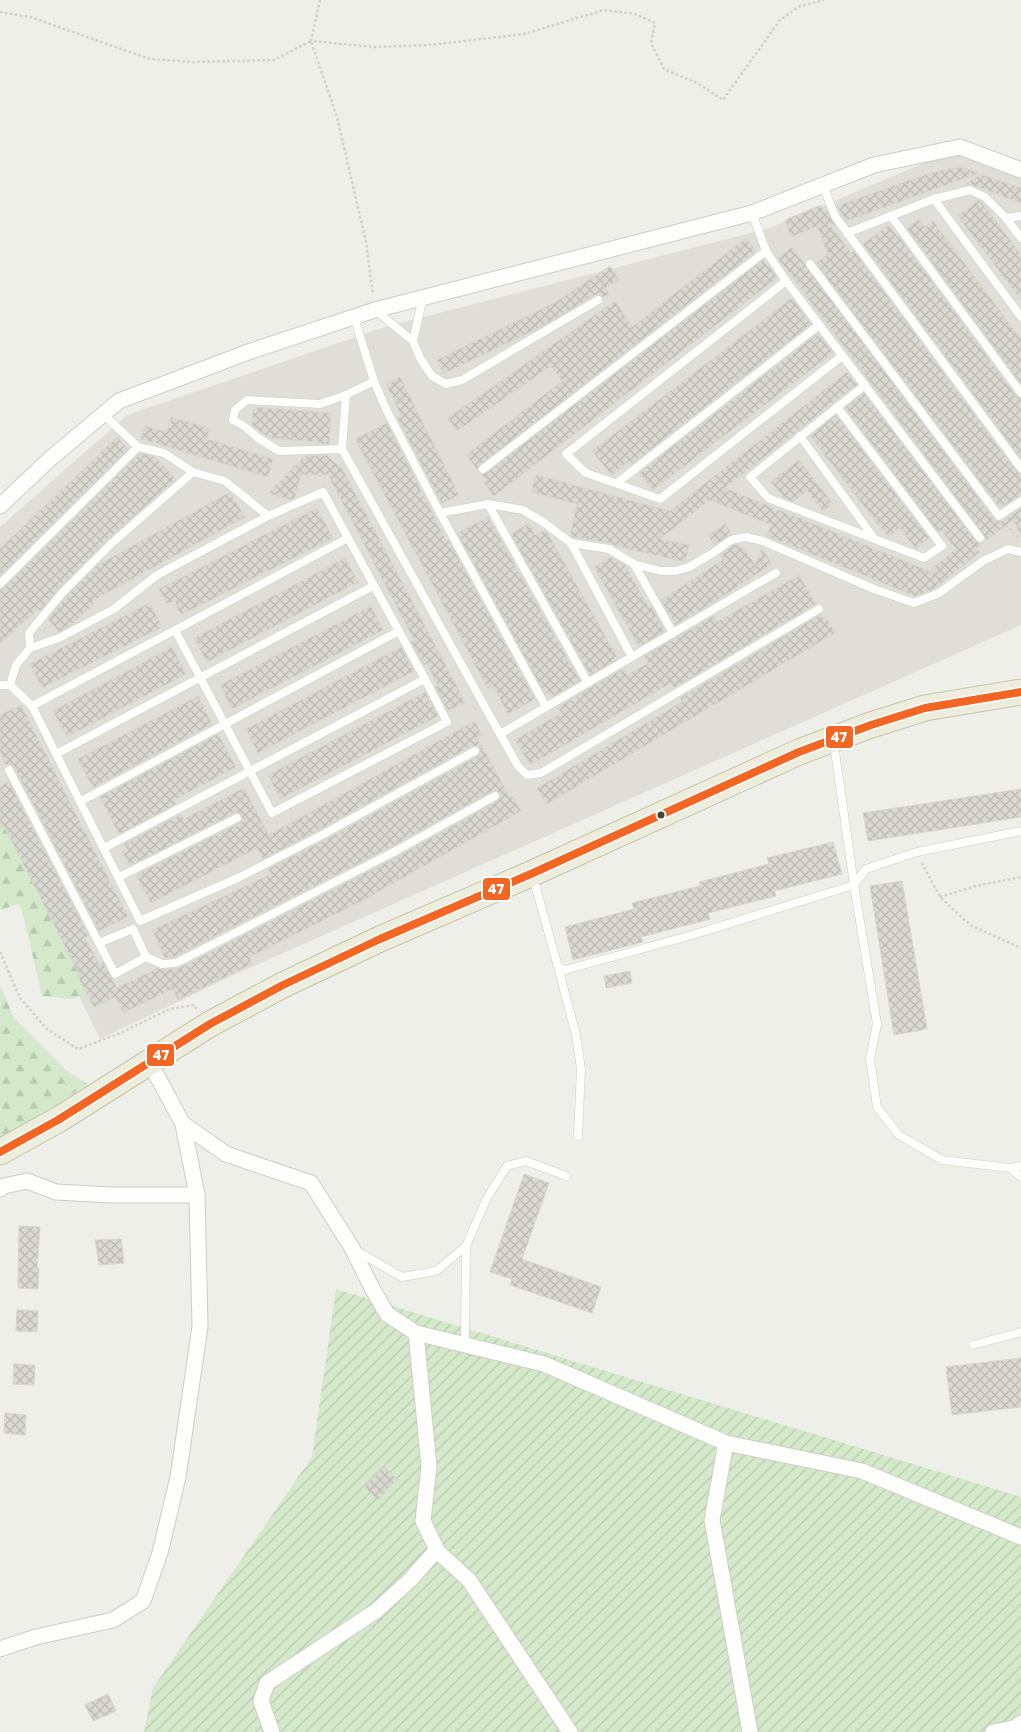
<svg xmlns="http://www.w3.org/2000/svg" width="1021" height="1732" viewBox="0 0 1021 1732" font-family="'Golos Text',sans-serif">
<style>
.industrial{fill:#dfded7}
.forest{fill:url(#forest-firs)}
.garden{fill:url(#garden-furrows)}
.building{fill:url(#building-cross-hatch);stroke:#d7d7cf}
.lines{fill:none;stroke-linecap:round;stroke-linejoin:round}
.service-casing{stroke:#cdcdc7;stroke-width:9}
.minor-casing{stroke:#cdcdc7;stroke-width:17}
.trunk-casing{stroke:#c5c3a6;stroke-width:27}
.path{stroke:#d0cfcb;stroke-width:2.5;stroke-dasharray:2.5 2.5;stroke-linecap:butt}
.service{stroke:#fdfdfc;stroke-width:8}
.minor{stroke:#fdfdfc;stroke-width:15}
.trunk{stroke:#ededde;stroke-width:25}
.bus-1-casing{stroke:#fff;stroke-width:11}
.bus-1{stroke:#f26522;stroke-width:8}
.bus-dot{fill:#444336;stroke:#fff;stroke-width:2}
.line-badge{stroke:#fff;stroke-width:2}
.badge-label{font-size:14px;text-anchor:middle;font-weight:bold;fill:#fff}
</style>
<defs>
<pattern id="forest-firs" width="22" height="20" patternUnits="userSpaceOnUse" patternTransform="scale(1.25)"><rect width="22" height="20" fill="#d4e9ca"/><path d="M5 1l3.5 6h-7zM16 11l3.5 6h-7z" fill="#b7c9ae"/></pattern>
<pattern id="garden-furrows" width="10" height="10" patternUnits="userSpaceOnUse" patternTransform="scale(1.25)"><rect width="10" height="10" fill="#d4e9ca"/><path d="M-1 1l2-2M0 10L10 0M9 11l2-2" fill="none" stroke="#b7c9ae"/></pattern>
<pattern id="building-cross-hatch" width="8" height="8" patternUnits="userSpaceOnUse" patternTransform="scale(1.25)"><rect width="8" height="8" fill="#d9d8d1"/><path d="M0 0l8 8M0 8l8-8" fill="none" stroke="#bbbbb4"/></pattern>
</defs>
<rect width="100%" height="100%" fill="#efefe9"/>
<path class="industrial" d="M957,149L1021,176V625L234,975L100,1039L32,899L0,854V527L127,415L388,326L770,228Z"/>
<g class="forest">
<path d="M0,823H7L88,993L71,999L42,996L24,918L19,904L0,910Z"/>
<path d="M0,985L14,1018L67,1071L88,1084L23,1127L0,1138Z"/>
</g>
<path class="garden" d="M336,1289L1021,1497V1732H144L153,1688L312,1457Z"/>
<g class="building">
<path d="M960,167L979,173L846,221L837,206L930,173Z"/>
<path d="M980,174L1021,188V203L972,185L966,184Z"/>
<path d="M979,200L982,202L1021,255V300L958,216Z"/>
<path d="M821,205L824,211L827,210L835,225L831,226L851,253L854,251L1016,471L1021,474V495L1000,508L816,263L828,254L817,226L791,237L785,220Z"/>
<path d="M919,219L925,227L933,221L1021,339V384L907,228Z"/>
<path d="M889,225L897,236L898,235L1016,396L1021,399V459L863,244Z"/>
<path d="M746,238L756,251L480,465L477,469L466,455L562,381L551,366L457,431L448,418L615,301L632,327Z"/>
<path d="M792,247L994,519L997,521H1002L1021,508V535L1013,520L976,548L980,552L934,589L915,596L767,536L771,525L710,500L660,539L689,545L685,562L616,546L610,543L572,537L570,535L577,504L531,492L536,475L670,511L847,372L857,384L725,488L934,573L931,569L956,549L941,530L938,532L845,408L864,393L976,541L980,544L984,542L986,538L984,535L778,258Z"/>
<path d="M763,260L767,266L769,265L777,278L494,496L483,482L486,480L481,474L486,473Z"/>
<path d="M610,266L619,280L605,288L609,294L603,297L600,295H595L541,327L443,374L437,360L554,303Z"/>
<path d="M792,298L811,324L632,464L630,461L611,475L592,451Z"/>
<path d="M818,333L833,353L653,490L639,473Z"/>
<path d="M400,377L459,495L442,504L397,417L401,415L386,384Z"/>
<path d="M253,407L331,413L329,444H317L319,442L269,438L252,425Z"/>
<path d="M836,415L929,538L916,549L900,528L888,537L810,436Z"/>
<path d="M171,417L209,428L207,439L273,459L268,477L141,439L145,426L167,432Z"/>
<path d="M387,423L446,540L448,539L535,699L508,714L493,686L488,689L355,439Z"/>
<path d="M117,437L128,449L0,576V549Z"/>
<path d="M140,453L155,457L176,479L108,539L59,588L40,611L38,609L0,644V590L4,588Z"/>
<path d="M328,455V457L342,468L465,702L448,711L435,687L438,685L427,664L424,665L411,642L414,640L328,475H301L295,498L291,500L268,493L305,456Z"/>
<path d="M799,460L833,504L823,512L807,491L793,502L784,498L771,482Z"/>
<path d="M230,492L245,517L92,601L94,604L70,626L59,632L48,619L67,596L98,565Z"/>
<path d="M317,508L333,538L181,615L174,601L167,604L159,589Z"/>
<path d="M488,517L580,681L552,697L550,692L545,694L457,533Z"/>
<path d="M529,523L535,535L544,530L547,532L618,659L590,675L511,534Z"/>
<path d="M725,524L732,534L714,545L708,535Z"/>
<path d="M738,544L741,548L743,547L755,565L762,548L772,564L708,606L675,625L661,600L724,559L721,555L733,545Z"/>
<path d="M611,557L625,565L649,608L651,606L665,631L639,647L594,567Z"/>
<path d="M345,558L358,582L207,662L194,638Z"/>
<path d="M799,575L816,604L674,688L671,683L530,765L515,740L561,713L558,707L624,668L627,675L648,663L644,656L714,616L717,622Z"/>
<path d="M150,603L162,627L42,688L30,664Z"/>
<path d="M371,606L383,630L232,709L220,685Z"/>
<path d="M821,614L823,618L826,616L835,633L547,804L537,788L682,702L680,698Z"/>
<path d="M172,647L186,674L67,737L53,711Z"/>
<path d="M401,647L414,671L258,753L246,729Z"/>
<path d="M425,692L438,716L280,799L268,775Z"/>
<path d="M198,696L212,724L94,787L92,786L78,759Z"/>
<path d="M21,705L128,917L99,931L14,767L10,764L6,765L0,752V715Z"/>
<path d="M475,721L482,735L477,738L510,797L512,796L521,811L362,901L249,957L252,964L178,1000L172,989L123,1013L115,997L94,1007L77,975L79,974L4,826L0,829V786L9,782L89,936L85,938L99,964L103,962L117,988L158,968L162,970L179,968L395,858L498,801L501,796L497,791H492L389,848L174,957L165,958L152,930L271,874L268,869L323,841L478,756L480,753V749L477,746H472L317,831L263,859L257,848L151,903L136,875L240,823L242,821V816L240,813H234L131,865H129L122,851L127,849L124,844L181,814L184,819L244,788L269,835Z"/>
<path d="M218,734L236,767L174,800L176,804L119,834L100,797Z"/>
<path d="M1021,789V817L868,841L863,813Z"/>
<path d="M833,842L842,874L774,891L776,896L708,913L710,919L641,937L643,942L573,960L565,927L634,909L632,903L700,886L699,882L769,864L767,858Z"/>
<path d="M902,881L927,1029L894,1035L870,886Z"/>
<path d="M630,971L632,983L606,988L604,976Z"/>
<path d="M524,1174L549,1183L522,1259L601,1287L592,1313L510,1285L512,1279L490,1272Z"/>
<path d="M19,1226L40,1227L37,1268H39L38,1289L18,1288Z"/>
<path d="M121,1239L124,1263L99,1265L95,1240Z"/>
<path d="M17,1310L38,1311L37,1332L16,1331Z"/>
<path d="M1021,1358V1407L952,1415L946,1367Z"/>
<path d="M14,1364L35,1365L34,1385L13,1384Z"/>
<path d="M5,1413L26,1415L25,1435L4,1433Z"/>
<path d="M384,1466L397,1479L378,1500L364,1487Z"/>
<path d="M108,1694L116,1711L93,1721L85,1705Z"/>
</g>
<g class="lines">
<g class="service-casing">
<g id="service">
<path d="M823,186L835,216L1021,468"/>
<path d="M934,199L1021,317"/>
<path d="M891,216L1021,393"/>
<path d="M1006,218L1021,216"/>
<path d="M847,233L934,199L970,190L985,197L1006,218L1021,238"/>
<path d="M766,251L786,281L980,538"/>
<path d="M810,264L999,516L1021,501"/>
<path d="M786,281L566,454L586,473L660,499L842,356"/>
<path d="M423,297L413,341L420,358L432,376L446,384L462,380L598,300"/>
<path d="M375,310L413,341"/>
<path d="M354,317L374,381L386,409L440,513L546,707L500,734L518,766L527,775L541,773L819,609"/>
<path d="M374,381L346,395L320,404L247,400L235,410L233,420L244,426L258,438L279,451L342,449L500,734"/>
<path d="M837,407L942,546L924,558L768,498L750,477L865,385"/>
<path d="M103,414L138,447"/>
<path d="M800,436L874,538"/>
<path d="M342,449L346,395"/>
<path d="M483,469L766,251L752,213"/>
<path d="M617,483L819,325"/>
<path d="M488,504L588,683"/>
<path d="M440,513L488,504L523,510L543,522L571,543L609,549L634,564L661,571H676L689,567L713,553L731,540L746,537L763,541L874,589L914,603L939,593L983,561L1008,549L1021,552"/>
<path d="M571,543L632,657"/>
<path d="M634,564L673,633"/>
<path d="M0,584L138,447L164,453L193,472L225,481L268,516"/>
<path d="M30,648L29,633L63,592L112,543L193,472"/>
<path d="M0,685H10L32,706L140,921L240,877L320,836L475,751"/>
<path d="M10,685L16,665L30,648L59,638L114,609L157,575L268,516L323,492L425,679L447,722L272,813L175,630"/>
<path d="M32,706L348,538"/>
<path d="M546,707L776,573"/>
<path d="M834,744L854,885L877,1024L870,1059L877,1107L899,1135L942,1160L1010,1168L1021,1166"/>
<path d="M56,754L373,586"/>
<path d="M9,770L115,974L146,957L162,964L176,963L392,853L495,796"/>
<path d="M81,801L399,631"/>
<path d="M104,848L425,679"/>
<path d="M119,877L237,818"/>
<path d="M533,877L558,967L565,970L692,935L854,885L866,869L917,852L1021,831"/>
<path d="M99,943L133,929L146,957"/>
<path d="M558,967L576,1035L581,1069L578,1136"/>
<path d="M1010,1168L1021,1177"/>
<path d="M357,1251L402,1277L436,1271L466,1246"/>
<path d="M465,1345L466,1246L487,1198L507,1166L526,1161L566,1176"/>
<path d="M973,1345L1021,1332"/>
</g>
</g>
<g class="minor-casing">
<g id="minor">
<path d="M0,506L51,458L119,401L251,351L375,310L752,213L874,165L960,147L1021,170"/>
<path d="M150,1063L183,1124L226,1154L311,1183L352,1248L372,1288L387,1314L416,1333L429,1466L423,1521L438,1552L469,1580L570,1732"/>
<path d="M0,1189L4,1186L27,1181L56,1192L111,1195H197"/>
<path d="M416,1333L544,1364L726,1443L862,1471L1021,1537"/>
<path d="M726,1443L712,1520L750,1732"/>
<path d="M0,1649L36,1637L113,1620L143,1601L160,1553L178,1477L200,1327L197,1195L183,1124"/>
<path d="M272,1732L261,1701L267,1683L376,1611L410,1580L433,1554L438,1552"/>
<path d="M993,1732L1014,1728L1021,1723"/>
</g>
</g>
<g class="trunk-casing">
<path id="trunk" d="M0,1152L58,1120L210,1024L283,985L380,939L533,873L799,752L871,725L925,708L1021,692"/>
</g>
<g class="path">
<path d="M320,0L311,41L374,47L430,45L524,34L604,10L635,14L655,23L651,43L664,69L699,84L723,100L780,20L800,6L824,0"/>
<path d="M0,12L30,17L150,59L194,62L274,60L311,41L337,117L366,242L373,295"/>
<path d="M1006,525L1020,539"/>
<path d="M922,863L940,897L970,925L1021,948"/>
<path d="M940,897L976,886L1021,877"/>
<path d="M0,952L20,998L47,1029L78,1049L118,1034L170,1009L194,1005L197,1010"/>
</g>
<use href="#service" class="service"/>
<use href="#minor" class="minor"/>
<use href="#trunk" class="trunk"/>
<g class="bus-1-casing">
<path id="bus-1" d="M0,1152L58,1120L210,1024L283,985L380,939L533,873L799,752L871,725L925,708L1021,692"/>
</g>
<use href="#bus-1" class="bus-1"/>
</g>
<circle class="bus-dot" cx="661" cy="815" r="4.5"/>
<g class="line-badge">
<rect x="825" y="725" width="29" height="24" rx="5" fill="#f26522"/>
<rect x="482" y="877" width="29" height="24" rx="5" fill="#f26522"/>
<rect x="146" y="1043" width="29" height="24" rx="5" fill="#f26522"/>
</g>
<g class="badge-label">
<text x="839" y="742">47</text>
<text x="496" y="894">47</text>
<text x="161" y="1060">47</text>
</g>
</svg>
